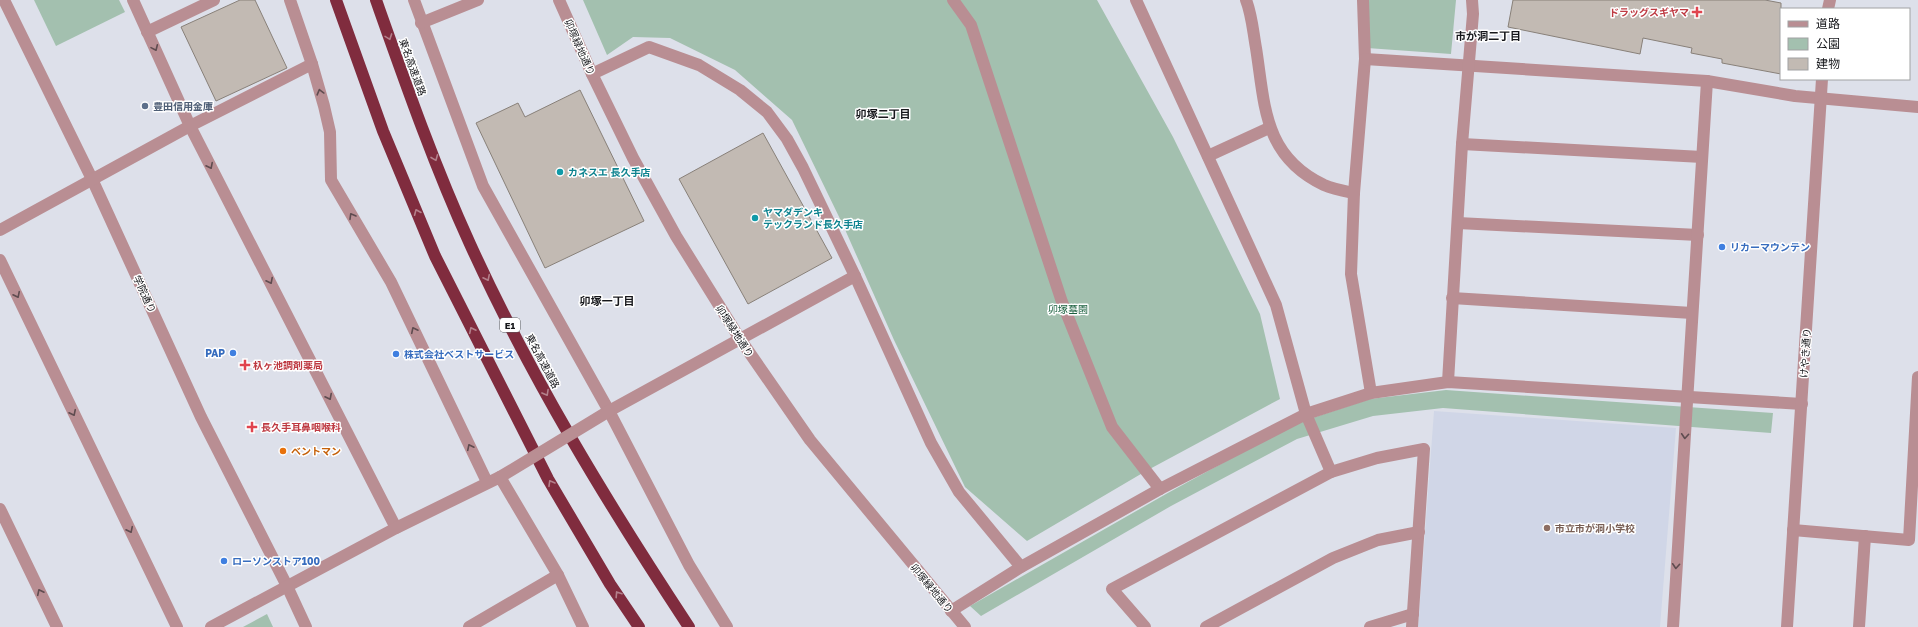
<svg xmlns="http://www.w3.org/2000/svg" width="1918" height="627" viewBox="0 0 1918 627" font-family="'Golos Text','Noto Sans JP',sans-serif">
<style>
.built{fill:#d0d6e7}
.green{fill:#a3c0af}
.building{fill:#c2bab3;stroke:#888079}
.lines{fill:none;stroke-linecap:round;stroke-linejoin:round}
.minor{stroke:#b98e93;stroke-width:12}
.highway{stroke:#802c3e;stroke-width:12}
.minor-bridge{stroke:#b98e93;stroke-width:12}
.oneway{stroke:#b3808b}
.oneway2{stroke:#5f4c50}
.health-dot{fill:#e0444e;stroke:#fff;stroke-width:1.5}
.service-dot{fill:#5c6f8a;stroke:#fff;stroke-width:1.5}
.culture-dot{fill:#0f9aa8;stroke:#fff;stroke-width:1.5}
.shop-dot{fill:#3f7fe0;stroke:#fff;stroke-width:1.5}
.food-dot{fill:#e8710a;stroke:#fff;stroke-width:1.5}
.education-dot{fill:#8d6e63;stroke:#fff;stroke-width:1.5}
.labels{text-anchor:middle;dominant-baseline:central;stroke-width:3;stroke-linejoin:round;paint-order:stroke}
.shield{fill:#fff;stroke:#5b5c5f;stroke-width:1}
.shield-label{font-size:9px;font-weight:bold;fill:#15161a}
.health-label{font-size:10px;font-weight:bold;fill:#be3a42;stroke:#fff;text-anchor:start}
.street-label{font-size:10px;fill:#15161a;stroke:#fff}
.service-label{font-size:10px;font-weight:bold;fill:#4e5e75;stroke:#fff;text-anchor:start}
.culture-label{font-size:10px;font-weight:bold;fill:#0d838f;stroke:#fff;text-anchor:start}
.shop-label{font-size:10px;font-weight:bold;fill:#366cbe;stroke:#fff;text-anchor:start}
.park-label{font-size:10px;fill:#1b603f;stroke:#fff}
.food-label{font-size:10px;font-weight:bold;fill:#c56008;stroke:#fff;text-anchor:start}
.education-label{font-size:10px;font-weight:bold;fill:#785e54;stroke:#fff;text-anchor:start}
.neighbourhood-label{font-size:11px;font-weight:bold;fill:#15161a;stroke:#fff}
</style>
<rect width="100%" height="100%" fill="#dde0ea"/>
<path class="built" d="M1434,411L1676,428L1660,627H1418Z"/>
<g class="green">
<path d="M34,0H119L125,12L56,46Z"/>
<path d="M583,0H1097L1173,137L1260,314L1280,399L1146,471L1027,541L965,487L894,340L843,225L792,120L735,70L670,38L633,37L607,55Z"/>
<path d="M1365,0H1456L1451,54L1367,48Z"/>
<path d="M1446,390L1773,413L1771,433L1443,408L1373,416L1297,439L1171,506L981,616L970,606L1166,494L1294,424L1370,399Z"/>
<path d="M267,614L273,627H243Z"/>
</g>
<g class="building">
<path d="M240,0H255L287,68L216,101L181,27Z"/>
<path d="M1513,0H1765L1781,3V74L1722,63V59L1691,53L1692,48L1643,38L1640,54L1508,27Z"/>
<path d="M580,90L644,221L545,268L476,123L518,103L525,117Z"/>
<path d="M763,133L832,258L748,304L679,179Z"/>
</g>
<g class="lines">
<g class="minor">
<path d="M4,0L92,179L201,417L287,586L306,627"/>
<path d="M133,0L190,126L396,528"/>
<path d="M290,0L312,64L324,106L330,132L331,180L391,282L487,482"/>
<path d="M414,0L483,186L609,411L689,565L727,627"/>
<path d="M559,0L592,74L633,158L676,236L740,339L810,440L965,627"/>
<path d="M953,0L971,25L1062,302L1112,427L1160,489"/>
<path d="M1136,0L1276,305L1306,414L1331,472"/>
<path d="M1246,0C1252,15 1253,32 1256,48C1265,105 1263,156 1324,185C1333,189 1344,191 1354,193"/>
<path d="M1363,0L1365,59L1354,193L1351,274L1371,393"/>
<path d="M1828,9L1830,0"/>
<path d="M421,23L478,0"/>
<path d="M147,32L214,0"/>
<path d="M1365,59L1707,81L1795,96L1918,107"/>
<path d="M592,74L649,47L699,65L740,90L767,112L787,139L803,168L855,276L931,443L959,492L1021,567"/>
<path d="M1462,144L1702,157"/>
<path d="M1208,156L1269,128"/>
<path d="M1458,223L1698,235"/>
<path d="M0,230L190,126L312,64"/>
<path d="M0,260L177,627"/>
<path d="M1452,298L1692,313"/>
<path d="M1448,382L1462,144L1473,14L1472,0"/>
<path d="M609,411L855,276"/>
<path d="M0,509L57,627"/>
<path d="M1793,530L1909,540L1918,377"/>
<path d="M951,611L1021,567L1160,489L1306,414L1371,393L1448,382L1802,404"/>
<path d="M211,627L396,528L500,477L558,575L583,627"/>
<path d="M469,627L558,575"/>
<path d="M1145,627L1112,589L1331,472L1377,458L1424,449L1412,627"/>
<path d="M1206,627L1333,558L1378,540L1419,532"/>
<path d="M1370,627L1413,614"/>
<path d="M1673,627L1707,81"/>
<path d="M1787,627L1822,79"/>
<path d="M1859,627L1865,536"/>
</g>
<g class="highway">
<path d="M336,0L383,131L435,256L548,479L610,584L639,627"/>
<path d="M376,0C405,82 434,165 470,244C531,378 608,504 689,627"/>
</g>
<path class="minor-bridge" d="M500,477L609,411"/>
</g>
<defs><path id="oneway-chevron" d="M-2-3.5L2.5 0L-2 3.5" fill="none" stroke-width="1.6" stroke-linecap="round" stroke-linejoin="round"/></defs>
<g class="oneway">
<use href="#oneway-chevron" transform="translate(389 37) rotate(70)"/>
<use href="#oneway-chevron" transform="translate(435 158) rotate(68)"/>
<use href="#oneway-chevron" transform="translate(417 212) rotate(-113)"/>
<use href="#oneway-chevron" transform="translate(487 278) rotate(64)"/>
<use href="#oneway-chevron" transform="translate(472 330) rotate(-116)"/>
<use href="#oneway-chevron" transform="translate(546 393) rotate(61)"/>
<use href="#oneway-chevron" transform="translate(551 483) rotate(-120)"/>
<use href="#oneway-chevron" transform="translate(618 594) rotate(-123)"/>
</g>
<g class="oneway2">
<use href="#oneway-chevron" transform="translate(155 48) rotate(66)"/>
<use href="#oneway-chevron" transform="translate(320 92) rotate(-105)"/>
<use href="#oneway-chevron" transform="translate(210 166) rotate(63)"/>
<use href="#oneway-chevron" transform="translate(352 216) rotate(-120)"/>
<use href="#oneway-chevron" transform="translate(270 281) rotate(63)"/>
<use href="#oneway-chevron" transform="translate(17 295) rotate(64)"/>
<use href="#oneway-chevron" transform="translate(414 330) rotate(-116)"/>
<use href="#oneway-chevron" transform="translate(329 397) rotate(63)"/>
<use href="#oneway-chevron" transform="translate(73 413) rotate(64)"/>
<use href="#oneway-chevron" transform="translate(1685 436) rotate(94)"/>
<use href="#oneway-chevron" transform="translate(470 447) rotate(-116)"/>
<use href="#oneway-chevron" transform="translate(130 530) rotate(64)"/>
<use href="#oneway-chevron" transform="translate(1676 566) rotate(94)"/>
<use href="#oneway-chevron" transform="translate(40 592) rotate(-116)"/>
</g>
<g class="health-dot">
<path d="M1695 6h4v4h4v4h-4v4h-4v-4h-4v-4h4z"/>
<path d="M243 359h4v4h4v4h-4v4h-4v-4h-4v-4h4z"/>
<path d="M250 421h4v4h4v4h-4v4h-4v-4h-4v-4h4z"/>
</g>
<circle class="service-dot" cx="145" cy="106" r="4"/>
<g class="culture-dot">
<circle cx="560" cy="172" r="4"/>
<circle cx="755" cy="218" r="4"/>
</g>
<g class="shop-dot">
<circle cx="1722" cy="247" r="4"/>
<circle cx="233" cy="353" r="4"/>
<circle cx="396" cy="354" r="4"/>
<circle cx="224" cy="561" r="4"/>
</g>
<circle class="food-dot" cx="283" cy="451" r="4"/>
<circle class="education-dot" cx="1547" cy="528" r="4"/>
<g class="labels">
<rect class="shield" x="500" y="318" width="20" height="14" rx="3"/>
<g class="shield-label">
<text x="510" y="325">E1</text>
</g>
<g class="health-label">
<text x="1689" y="12" text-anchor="end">ドラッグスギヤマ</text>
<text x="253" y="365">杁ヶ池調剤薬局</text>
<text x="261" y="427">長久手耳鼻咽喉科</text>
</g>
<g class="street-label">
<text transform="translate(580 47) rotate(66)">卯塚緑地通り</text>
<text transform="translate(413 67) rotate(70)">東名高速道路</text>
<text transform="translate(145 294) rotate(65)">学院通り</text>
<text transform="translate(735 331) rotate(57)">卯塚緑地通り</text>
<text transform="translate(1805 353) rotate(-86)">けやき通り</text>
<text transform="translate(543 361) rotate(62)">東名高速道路</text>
<text transform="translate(932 588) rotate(50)">卯塚緑地通り</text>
</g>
<g class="service-label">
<text x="153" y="106">豊田信用金庫</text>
</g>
<g class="culture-label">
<text x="568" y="172">カネスエ 長久手店</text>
<text x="763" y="212">ヤマダデンキ<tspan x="763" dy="12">テックランド長久手店</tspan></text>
</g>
<g class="shop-label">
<text x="1730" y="247">リカーマウンテン</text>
<text x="225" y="353" text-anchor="end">PAP</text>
<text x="404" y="354">株式会社ベストサービス</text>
<text x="232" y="561">ローソンストア100</text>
</g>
<g class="park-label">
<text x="1068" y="309">卯塚墓園</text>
</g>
<g class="food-label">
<text x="291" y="451">ベントマン</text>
</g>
<g class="education-label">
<text x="1555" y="528">市立市が洞小学校</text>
</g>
<g class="neighbourhood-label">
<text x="1488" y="35">市が洞二丁目</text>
<text x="883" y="113">卯塚二丁目</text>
<text x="607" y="300">卯塚一丁目</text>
</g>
</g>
<rect x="1780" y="8" width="130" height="72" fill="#ffffff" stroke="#a1a2a3"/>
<rect x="1788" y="21" width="20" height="6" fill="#b98e93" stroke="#a1a2a3"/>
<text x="1816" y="28" font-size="12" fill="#15161a">道路</text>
<rect x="1788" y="38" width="20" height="12" fill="#a3c0af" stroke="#a1a2a3"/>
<text x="1816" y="48" font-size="12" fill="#15161a">公園</text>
<rect x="1788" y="58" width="20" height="12" fill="#c2bab3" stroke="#a1a2a3"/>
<text x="1816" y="68" font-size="12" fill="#15161a">建物</text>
</svg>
